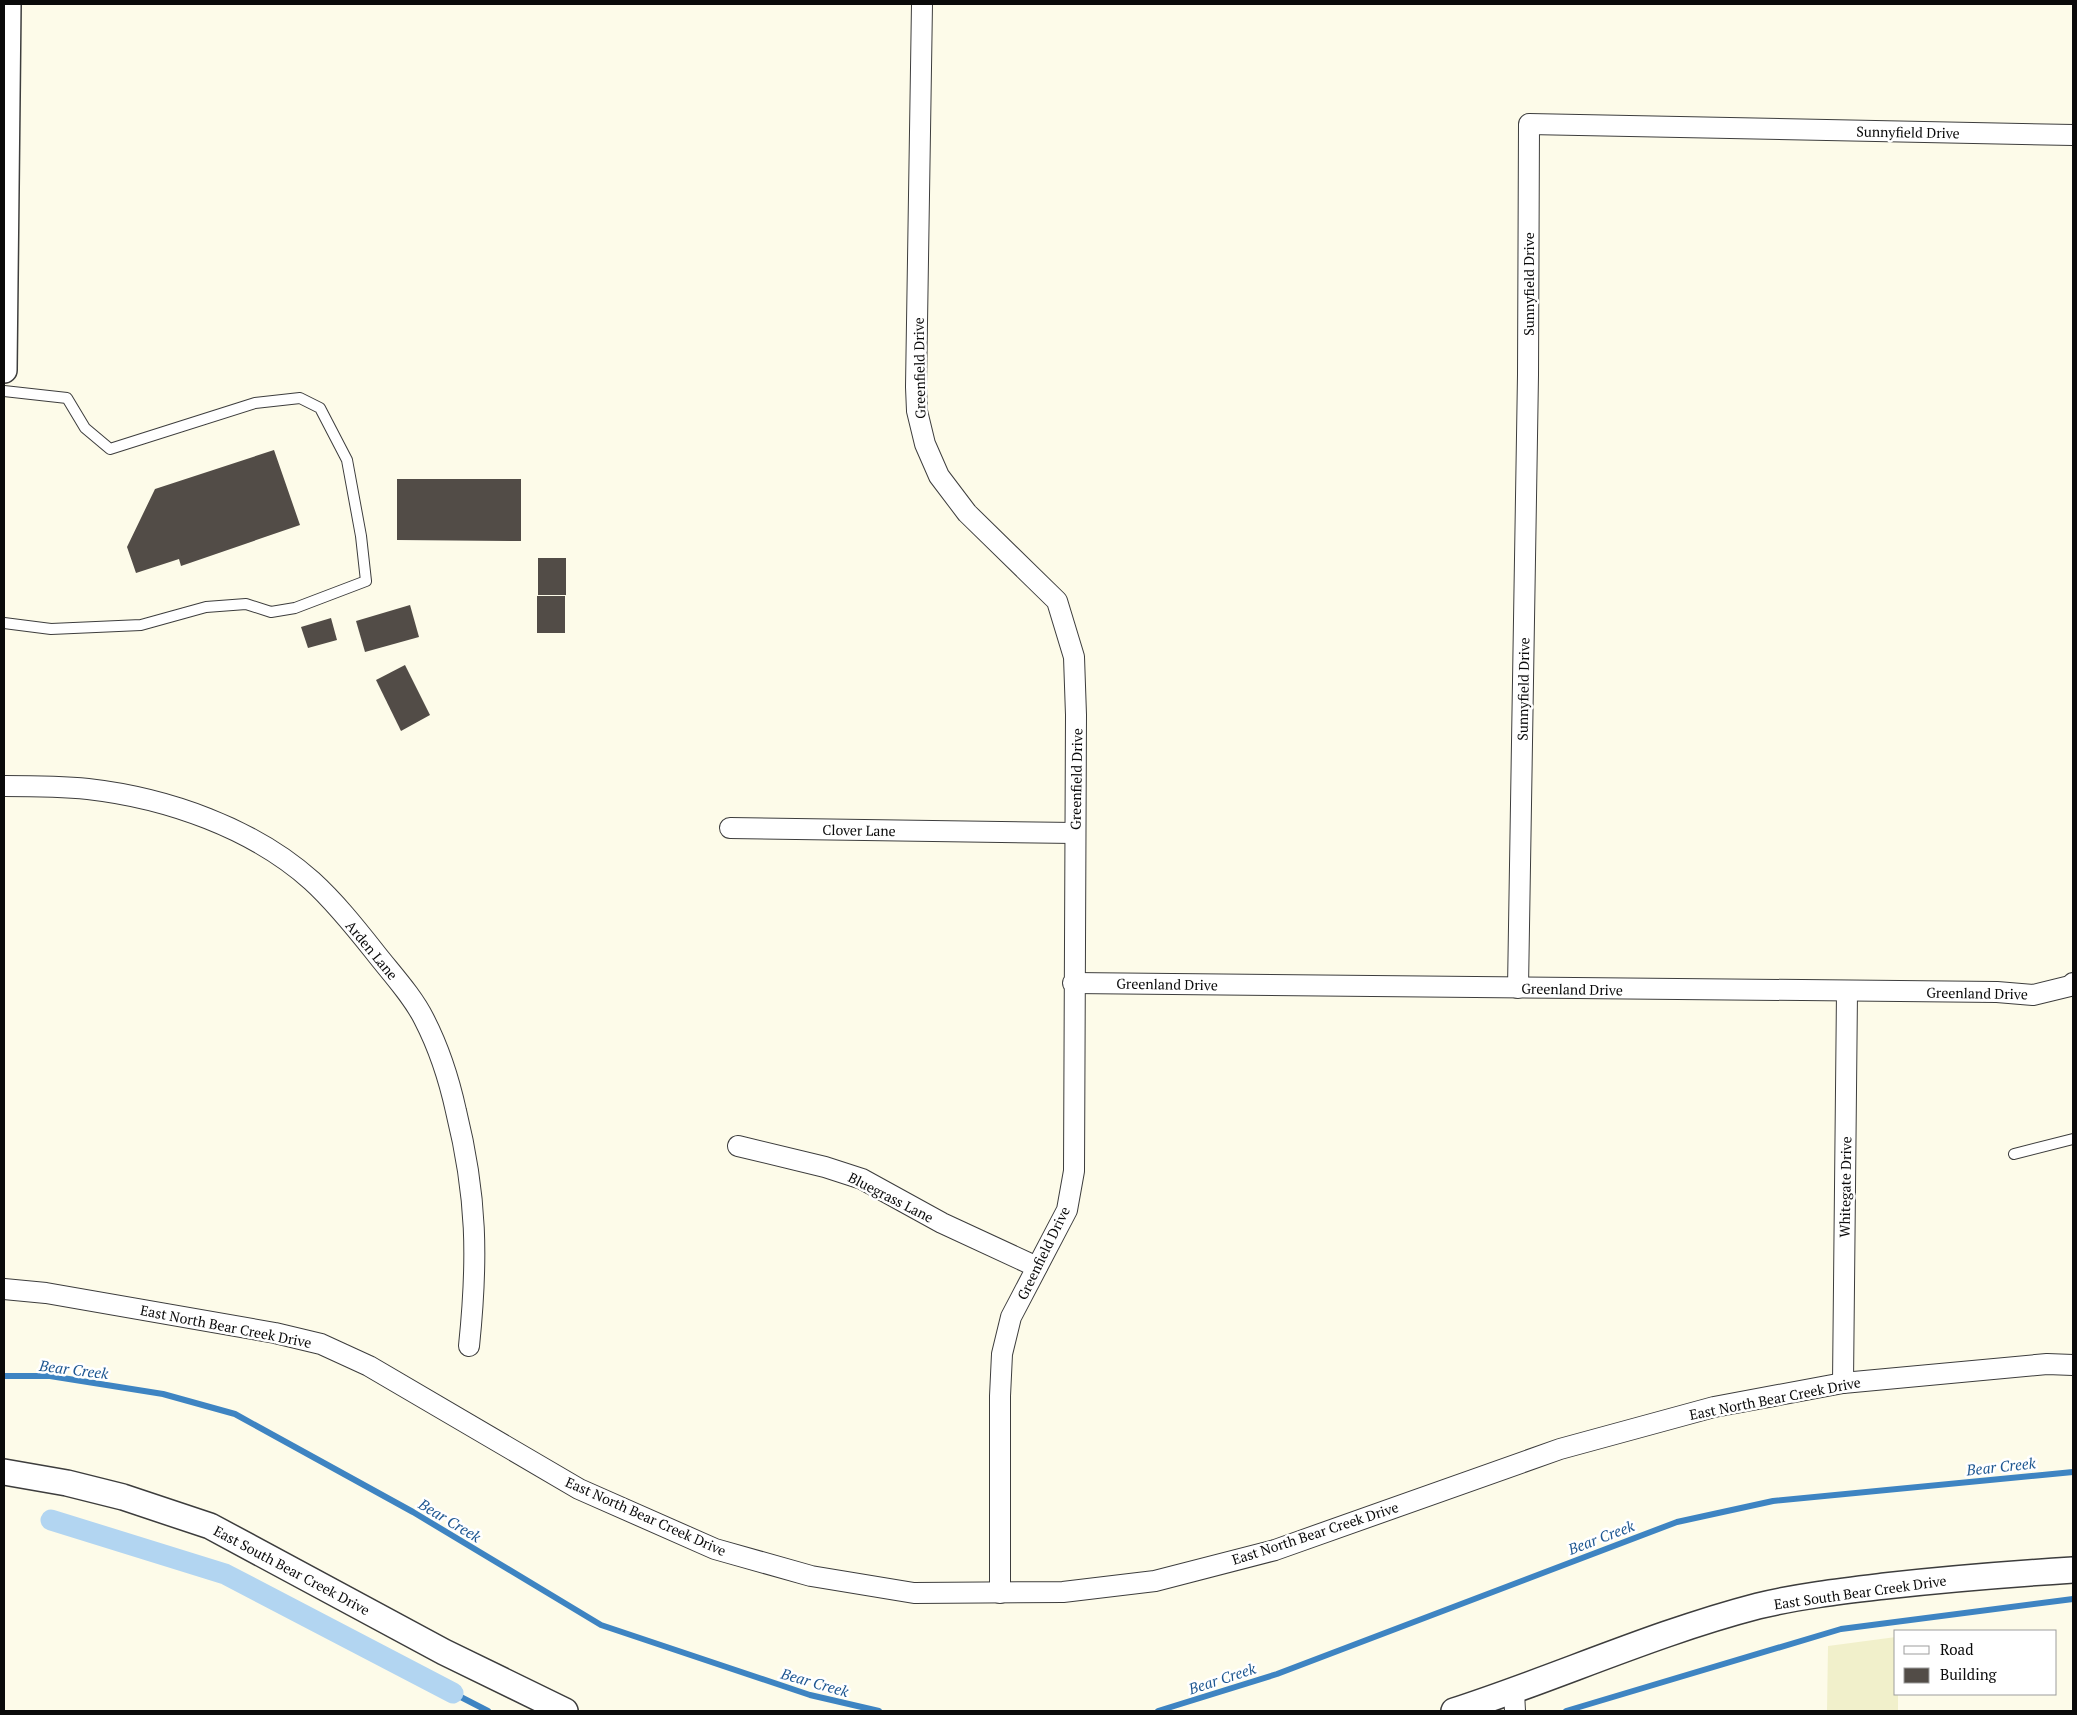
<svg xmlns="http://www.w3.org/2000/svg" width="2077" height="1715" viewBox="0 0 2077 1715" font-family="'PT Serif',serif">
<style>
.farmland{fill:#f1f0cb}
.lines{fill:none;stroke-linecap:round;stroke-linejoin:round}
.stream{stroke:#3e84c2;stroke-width:6}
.canal{stroke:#b2d5f1;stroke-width:21}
.building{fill:#524c47}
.service-casing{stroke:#3d3d3d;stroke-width:12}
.minor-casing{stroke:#3d3d3d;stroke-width:22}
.tertiary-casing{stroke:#3d3d3d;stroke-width:28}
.service{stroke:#fff;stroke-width:10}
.minor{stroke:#fff;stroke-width:20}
.tertiary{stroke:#fff;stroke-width:25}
.labels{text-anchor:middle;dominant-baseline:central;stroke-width:5;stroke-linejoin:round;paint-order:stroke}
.street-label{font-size:14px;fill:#0a0a0a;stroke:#fff}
.water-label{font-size:15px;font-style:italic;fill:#1e5791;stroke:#fff}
</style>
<rect width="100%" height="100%" fill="#fdfbe9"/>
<path class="farmland" d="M1896,1637V1694H1898V1711H1827L1828,1646Z"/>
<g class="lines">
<g class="stream">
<path d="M4,1376H50L163,1394L235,1414L413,1512L601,1625L810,1695L879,1711"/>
<path d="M453,1693L488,1711"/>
<path d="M1158,1711L1277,1674L1677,1522L1773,1501L2073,1472"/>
<path d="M1566,1711L1841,1629L2073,1599"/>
</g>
<path class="canal" d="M51,1520L225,1574L453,1693"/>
</g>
<g class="building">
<path d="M274,450L300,525L181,566L179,559L136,573L127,547L155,489Z"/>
<path d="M397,479H521V541L397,540Z"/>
<rect x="538" y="558" width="28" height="37"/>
<rect x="537" y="596" width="28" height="37"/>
<path d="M410,605L419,637L365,652L356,621Z"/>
<path d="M331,618L337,640L308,648L301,627Z"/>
<path d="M405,665L430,715L401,731L376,680Z"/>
</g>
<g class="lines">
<g class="service-casing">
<g id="service">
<path d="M4,391L67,398L85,428L110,449L255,403L300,398L320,408L347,460L361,536L366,581L295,608L271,612L246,604L206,607L141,625L51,629L4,623"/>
<path d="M2014,1154L2073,1139"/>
</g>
</g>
<g class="minor-casing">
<g id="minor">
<path d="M922,4L916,387L917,411L925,444L939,476L967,513L1057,601L1074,657L1076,715L1074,1171L1067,1210L1011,1317L1002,1354L1000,1396V1593"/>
<path d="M4,786C32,786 60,786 88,789C167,798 253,828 312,881C335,902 355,927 374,951C391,973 412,995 424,1019C439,1048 449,1079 456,1111C477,1196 478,1259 469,1346"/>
<path d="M730,828L1075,833"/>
<path d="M1073,983L1997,992L2033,995L2070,986L2073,983"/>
<path d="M1518,988L1528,375L1529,124L2073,135"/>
<path d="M738,1146L825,1167L862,1179L942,1223L1037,1267"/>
<path d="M4,1289L46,1293L275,1333L321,1344L369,1366L579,1489L715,1549L811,1576L914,1593L1063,1592L1155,1581L1275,1550L1560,1449L1714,1407L1843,1383L2047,1364L2073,1365"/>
<path d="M1843,1383L1847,992"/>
<path d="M1514,1692L1515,1711"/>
</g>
</g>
<g class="tertiary-casing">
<g id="tertiary">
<path d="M4,370L8,4"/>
<path d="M4,1472L67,1483L123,1497L210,1526L444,1652L565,1711"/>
<path d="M1454,1711C1556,1678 1654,1633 1758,1606C1799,1596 1843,1591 1885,1586C1948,1579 2010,1574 2073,1570"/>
</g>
</g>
<use href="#service" class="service"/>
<use href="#minor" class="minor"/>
<use href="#tertiary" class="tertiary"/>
</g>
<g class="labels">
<g class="street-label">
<text transform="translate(1908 132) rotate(1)">Sunnyfield Drive</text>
<text transform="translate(1528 284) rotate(-90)">Sunnyfield Drive</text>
<text transform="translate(919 368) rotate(-91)">Greenfield Drive</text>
<text transform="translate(1523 689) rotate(-89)">Sunnyfield Drive</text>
<text transform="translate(1076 779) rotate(-89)">Greenfield Drive</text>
<text transform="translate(859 830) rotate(1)">Clover Lane</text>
<text transform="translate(372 950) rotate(50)">Arden Lane</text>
<text transform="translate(1167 984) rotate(1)">Greenland Drive</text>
<text transform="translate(1572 989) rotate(1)">Greenland Drive</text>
<text transform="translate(1977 993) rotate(1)">Greenland Drive</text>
<text transform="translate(1845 1187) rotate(-89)">Whitegate Drive</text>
<text transform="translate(891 1197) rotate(27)">Bluegrass Lane</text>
<text transform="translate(1043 1253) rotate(-64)">Greenfield Drive</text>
<text transform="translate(226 1326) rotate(11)">East North Bear Creek Drive</text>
<text transform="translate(1775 1398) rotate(-11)">East North Bear Creek Drive</text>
<text transform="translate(646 1516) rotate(24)">East North Bear Creek Drive</text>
<text transform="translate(1315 1533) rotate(-18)">East North Bear Creek Drive</text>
<text transform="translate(292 1570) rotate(28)">East South Bear Creek Drive</text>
<text transform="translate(1860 1592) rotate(-8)">East South Bear Creek Drive</text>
</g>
<g class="water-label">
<text transform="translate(74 1369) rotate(7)">Bear Creek</text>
<text transform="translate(2001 1466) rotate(-6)">Bear Creek</text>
<text transform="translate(450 1520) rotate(31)">Bear Creek</text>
<text transform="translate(1601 1537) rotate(-21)">Bear Creek</text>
<text transform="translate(1222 1678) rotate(-18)">Bear Creek</text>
<text transform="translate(815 1682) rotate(16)">Bear Creek</text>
</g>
</g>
<rect width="2077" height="1715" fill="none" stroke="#0a0a0a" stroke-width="10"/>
<rect x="1894" y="1630" width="162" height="65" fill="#ffffff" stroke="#9d9d9d"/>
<rect x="1904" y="1646" width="25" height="8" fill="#ffffff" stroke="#9d9d9d"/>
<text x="1940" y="1655" font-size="15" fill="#0a0a0a">Road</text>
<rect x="1904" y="1668" width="25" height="15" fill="#524c47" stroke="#9d9d9d"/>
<text x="1940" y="1680" font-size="15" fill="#0a0a0a">Building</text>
</svg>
